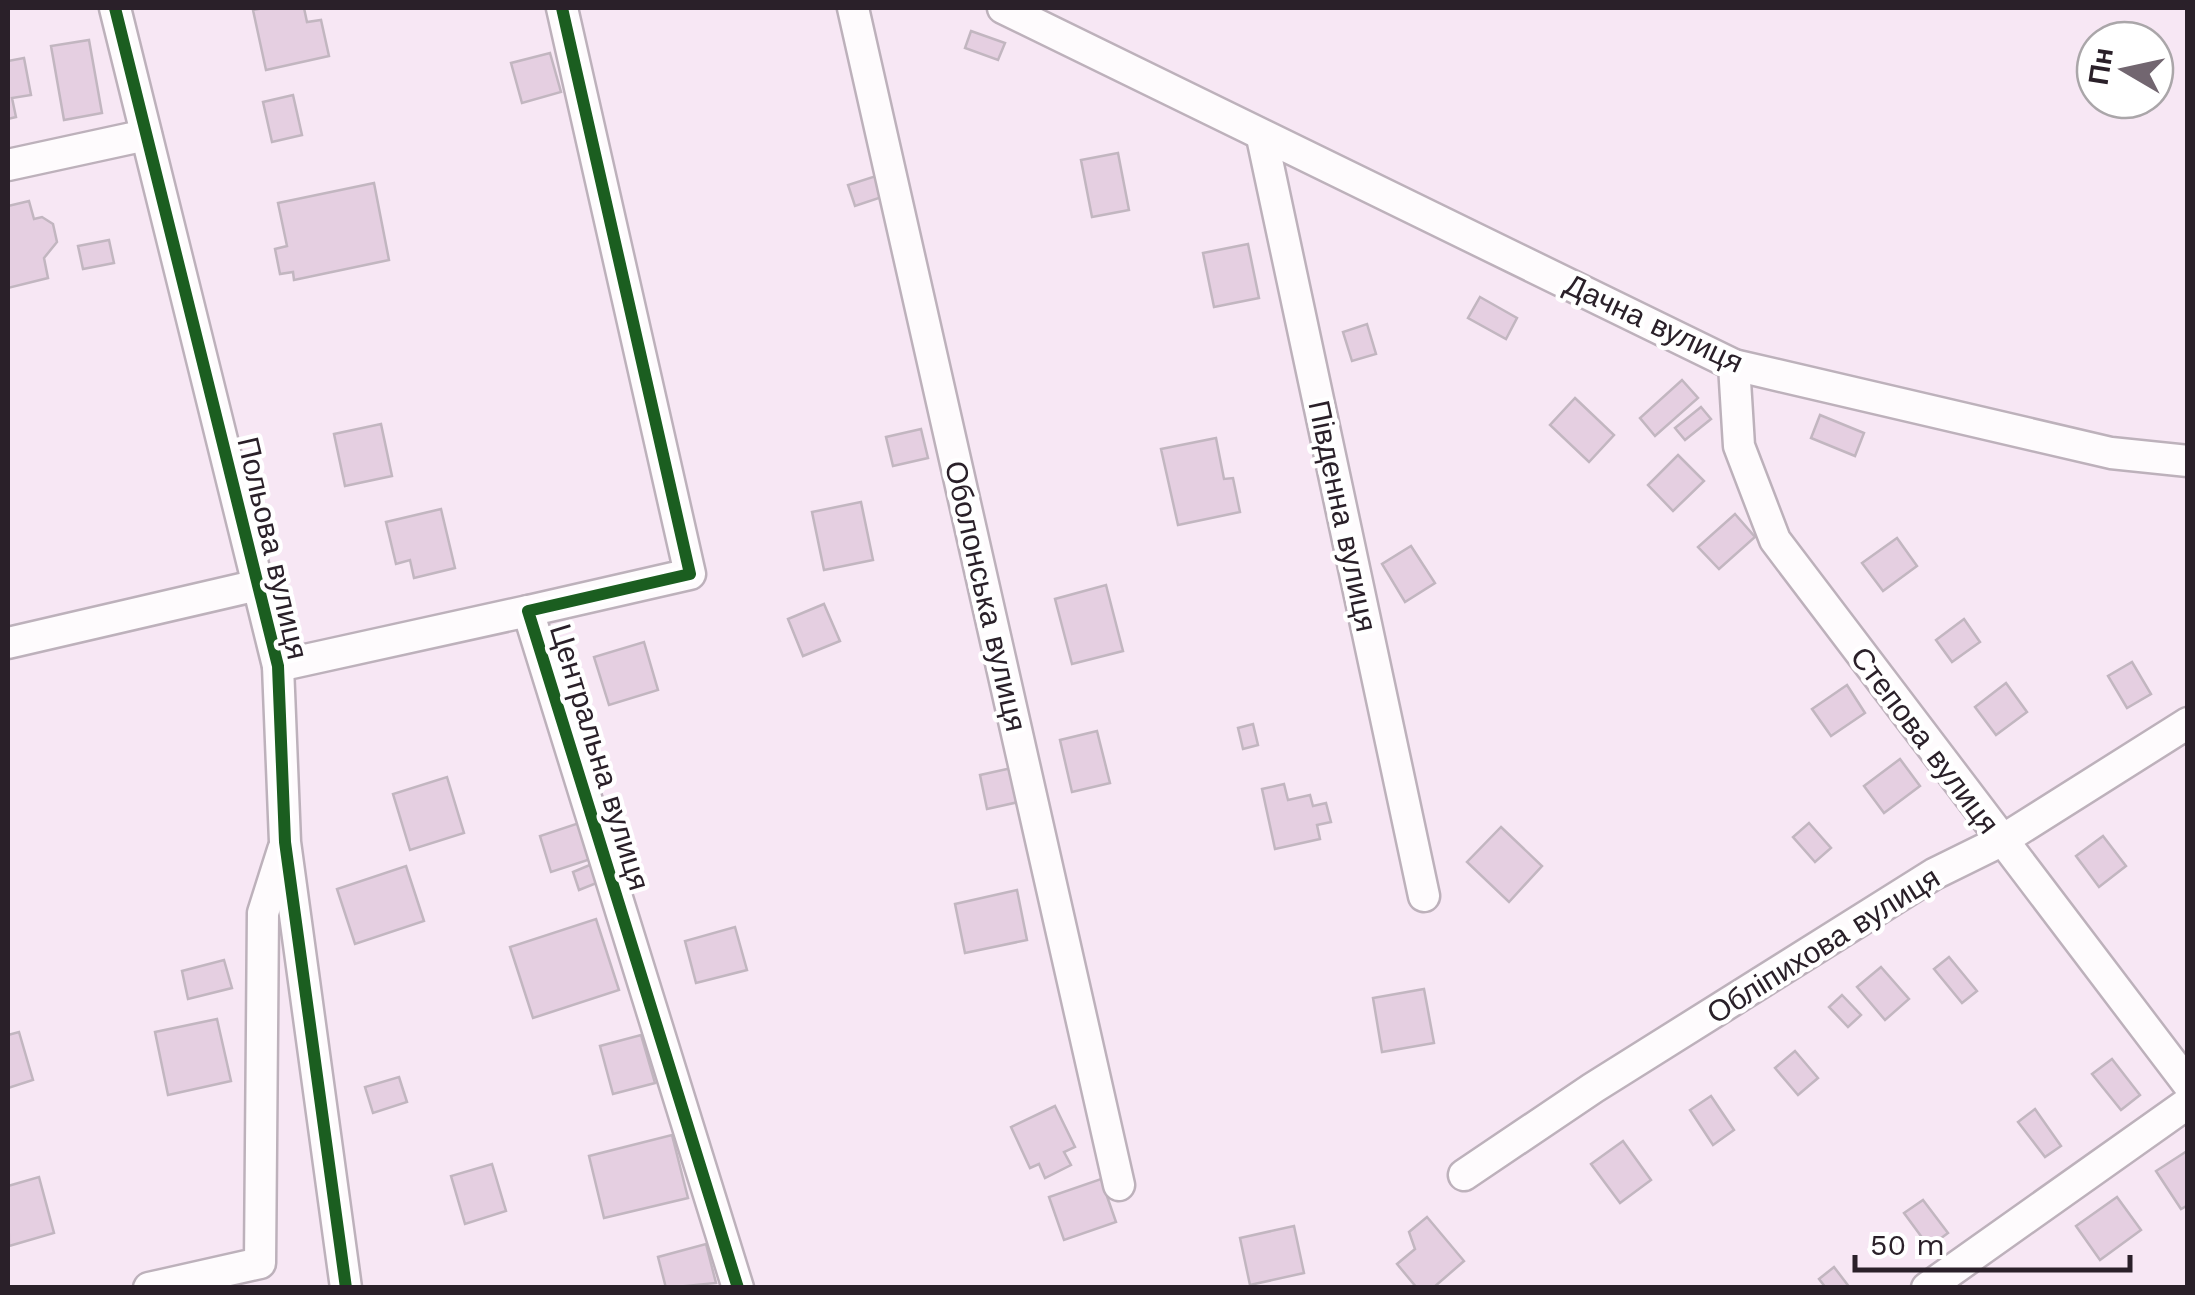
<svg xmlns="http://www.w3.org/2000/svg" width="2195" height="1295" viewBox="0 0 2195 1295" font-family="'Work Sans',sans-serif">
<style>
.building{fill:#e5cfe1;stroke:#c2b6c0;stroke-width:2.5}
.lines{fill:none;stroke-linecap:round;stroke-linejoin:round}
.street-casing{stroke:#bdb1bb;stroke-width:35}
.street{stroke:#fefbfd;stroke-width:30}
.cycleway-casing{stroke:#fff;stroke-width:19}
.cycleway{stroke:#1b5e20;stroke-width:12}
.labels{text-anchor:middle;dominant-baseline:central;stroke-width:9;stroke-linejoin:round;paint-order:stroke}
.street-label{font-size:30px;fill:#2a2029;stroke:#fff}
</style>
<rect width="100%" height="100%" fill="#f7e7f4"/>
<g class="building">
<path d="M264,8H304L307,22L321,20L329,56L266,70L253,10Z"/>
<path d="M971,31L1005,43L998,60L965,48Z"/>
<path d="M89,40L102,113L64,120L51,46Z"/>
<path d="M550,53L561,92L522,103L511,63Z"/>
<path d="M24,58L31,95L12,98L16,117L8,119V61Z"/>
<path d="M293,95L302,135L272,142L263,102Z"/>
<path d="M1118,153L1129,210L1092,217L1081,160Z"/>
<path d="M879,175L885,196L855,206L848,185Z"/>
<path d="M374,183L389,260L294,280L293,272L280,274L275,249L287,246L278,203Z"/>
<path d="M29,201L34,219L42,217L53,224L57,242L44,258L48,278L8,288V206Z"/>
<path d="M109,240L114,263L83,269L78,246Z"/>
<path d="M1248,244L1259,298L1214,307L1203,253Z"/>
<path d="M1480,297L1517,318L1506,339L1468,318Z"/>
<path d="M1367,324L1376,354L1352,361L1343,332Z"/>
<path d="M1682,380L1698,398L1655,436L1640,418Z"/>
<path d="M1575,398L1614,435L1589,462L1550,425Z"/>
<path d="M1701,407L1711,419L1685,440L1675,428Z"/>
<path d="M1820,415L1864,433L1855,456L1811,438Z"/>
<path d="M381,424L392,476L345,486L334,434Z"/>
<path d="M921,429L928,458L893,466L886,437Z"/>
<path d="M1216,438L1224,479L1233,478L1240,512L1178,525L1161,449Z"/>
<path d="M1678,455L1704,481L1673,511L1648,485Z"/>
<path d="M861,502L873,560L824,570L812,512Z"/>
<path d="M441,509L455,568L414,578L410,560L396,564L386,522Z"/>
<path d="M1735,514L1755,537L1719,569L1698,547Z"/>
<path d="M1897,538L1917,566L1883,591L1862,563Z"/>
<path d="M1411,546L1435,583L1405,602L1382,564Z"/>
<path d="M1106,585L1123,651L1072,664L1055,599Z"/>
<path d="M824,604L840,641L803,656L788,619Z"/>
<path d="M1964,619L1980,642L1952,662L1936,640Z"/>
<path d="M644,642L658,690L609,705L594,657Z"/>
<path d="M2132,662L2151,694L2127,708L2108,676Z"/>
<path d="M2006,683L2027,712L1996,735L1975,707Z"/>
<path d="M1847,685L1865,713L1831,736L1812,709Z"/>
<path d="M1253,724L1258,745L1243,749L1238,728Z"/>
<path d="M1097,731L1110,783L1072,792L1060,740Z"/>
<path d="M1900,759L1920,786L1884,813L1864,786Z"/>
<path d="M1016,767L1023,801L987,809L980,775Z"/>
<path d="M447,777L464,833L410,850L393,794Z"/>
<path d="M1284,784L1288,800L1310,795L1313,806L1326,803L1331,822L1317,825L1320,839L1275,849L1262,789Z"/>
<path d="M585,821L597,857L551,872L540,836Z"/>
<path d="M1809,823L1831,848L1815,862L1793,837Z"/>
<path d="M1501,827L1542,866L1509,902L1467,862Z"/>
<path d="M2103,836L2126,866L2099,887L2076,856Z"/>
<path d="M597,862L604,880L579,890L573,872Z"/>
<path d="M406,866L424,921L355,944L337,889Z"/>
<path d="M1017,890L1027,940L965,953L955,904Z"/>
<path d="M596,919L619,990L533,1018L510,947Z"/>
<path d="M735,927L747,970L696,983L685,941Z"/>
<path d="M1949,957L1977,991L1962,1003L1934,969Z"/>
<path d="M224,960L232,988L188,999L182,971Z"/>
<path d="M1881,967L1909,999L1885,1020L1857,987Z"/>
<path d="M1424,989L1434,1043L1382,1052L1373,998Z"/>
<path d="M1842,995L1861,1015L1848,1027L1829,1007Z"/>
<path d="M217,1019L231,1081L168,1095L155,1032Z"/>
<path d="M19,1032L33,1080L8,1088V1035Z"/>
<path d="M641,1035L655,1083L613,1094L600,1046Z"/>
<path d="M1795,1051L1818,1078L1798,1095L1775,1068Z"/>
<path d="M2112,1059L2140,1095L2121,1110L2092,1074Z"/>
<path d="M399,1077L407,1102L373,1113L365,1087Z"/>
<path d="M1711,1096L1734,1130L1713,1145L1690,1110Z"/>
<path d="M1055,1106L1075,1147L1064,1152L1071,1165L1045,1178L1039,1164L1030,1168L1011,1127Z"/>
<path d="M2035,1109L2061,1146L2045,1157L2018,1122Z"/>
<path d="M672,1135L688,1198L604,1218L589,1156Z"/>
<path d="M1623,1141L1651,1180L1620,1203L1591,1164Z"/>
<path d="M2187,1151L2188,1205L2181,1209L2156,1171Z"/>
<path d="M492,1164L506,1211L465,1224L451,1176Z"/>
<path d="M39,1177L54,1233L9,1246L8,1186Z"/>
<path d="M1101,1179L1116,1222L1064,1240L1049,1197Z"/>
<path d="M2117,1197L2141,1230L2100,1260L2076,1226Z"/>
<path d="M1923,1200L1948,1233L1929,1247L1904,1213Z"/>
<path d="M1427,1217L1464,1261L1433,1288H1417L1397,1264L1415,1249L1409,1232Z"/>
<path d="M1294,1226L1304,1273L1250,1285L1240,1238Z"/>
<path d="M706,1244L716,1283L666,1288L658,1257Z"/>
<path d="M1834,1267L1850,1288H1826L1819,1279Z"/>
</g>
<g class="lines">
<g class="street-casing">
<g id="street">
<path d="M115,8L278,666L285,842L346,1288"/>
<path d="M562,8L690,574L528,611L738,1288"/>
<path d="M853,8L1119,1185"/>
<path d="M1003,8L1734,365L2111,453L2188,461"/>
<path d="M1262,137L1424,896"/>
<path d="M8,165L146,135"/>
<path d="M1734,365L1739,446L1775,540L2188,1084"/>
<path d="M8,643L258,585"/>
<path d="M278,666L528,611"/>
<path d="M1464,1175L1593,1088L1934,874L2001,841L2188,723"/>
<path d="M149,1288L260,1263L263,913L283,850"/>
<path d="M1927,1288L2188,1103"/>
</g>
</g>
<use href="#street" class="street"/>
<g class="cycleway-casing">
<g id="cycleway">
<path d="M115,8L278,666L285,842L346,1288"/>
<path d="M562,8L690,574L528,611L738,1288"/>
</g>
</g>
<use href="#cycleway" class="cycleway"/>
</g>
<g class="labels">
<g class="street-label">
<text transform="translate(1654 323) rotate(25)">Дачна вулиця</text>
<text transform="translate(1343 516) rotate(78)">Південна вулиця</text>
<text transform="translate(273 548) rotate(77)">Польова вулиця</text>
<text transform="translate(986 596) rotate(77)">Оболонська вулиця</text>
<text transform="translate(1925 740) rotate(53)">Степова вулиця</text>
<text transform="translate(600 757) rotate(73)">Центральна вулиця</text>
<text transform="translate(1823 945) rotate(-32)">Обліпихова вулиця</text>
</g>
</g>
<rect width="2195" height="1295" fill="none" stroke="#2a2029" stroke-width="20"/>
<g transform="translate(2125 70) rotate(279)"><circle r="48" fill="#ffffff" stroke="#aaa6a9" stroke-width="2.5"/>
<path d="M0-8L18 38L0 25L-18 38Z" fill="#726670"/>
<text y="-15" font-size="28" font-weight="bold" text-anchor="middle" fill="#2a2029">Пн</text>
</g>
<path d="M1855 1255v15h275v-15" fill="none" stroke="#2a2029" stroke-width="5"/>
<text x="1870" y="1255" font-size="30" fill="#2a2029" stroke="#ffffff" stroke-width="8" paint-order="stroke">50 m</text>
</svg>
